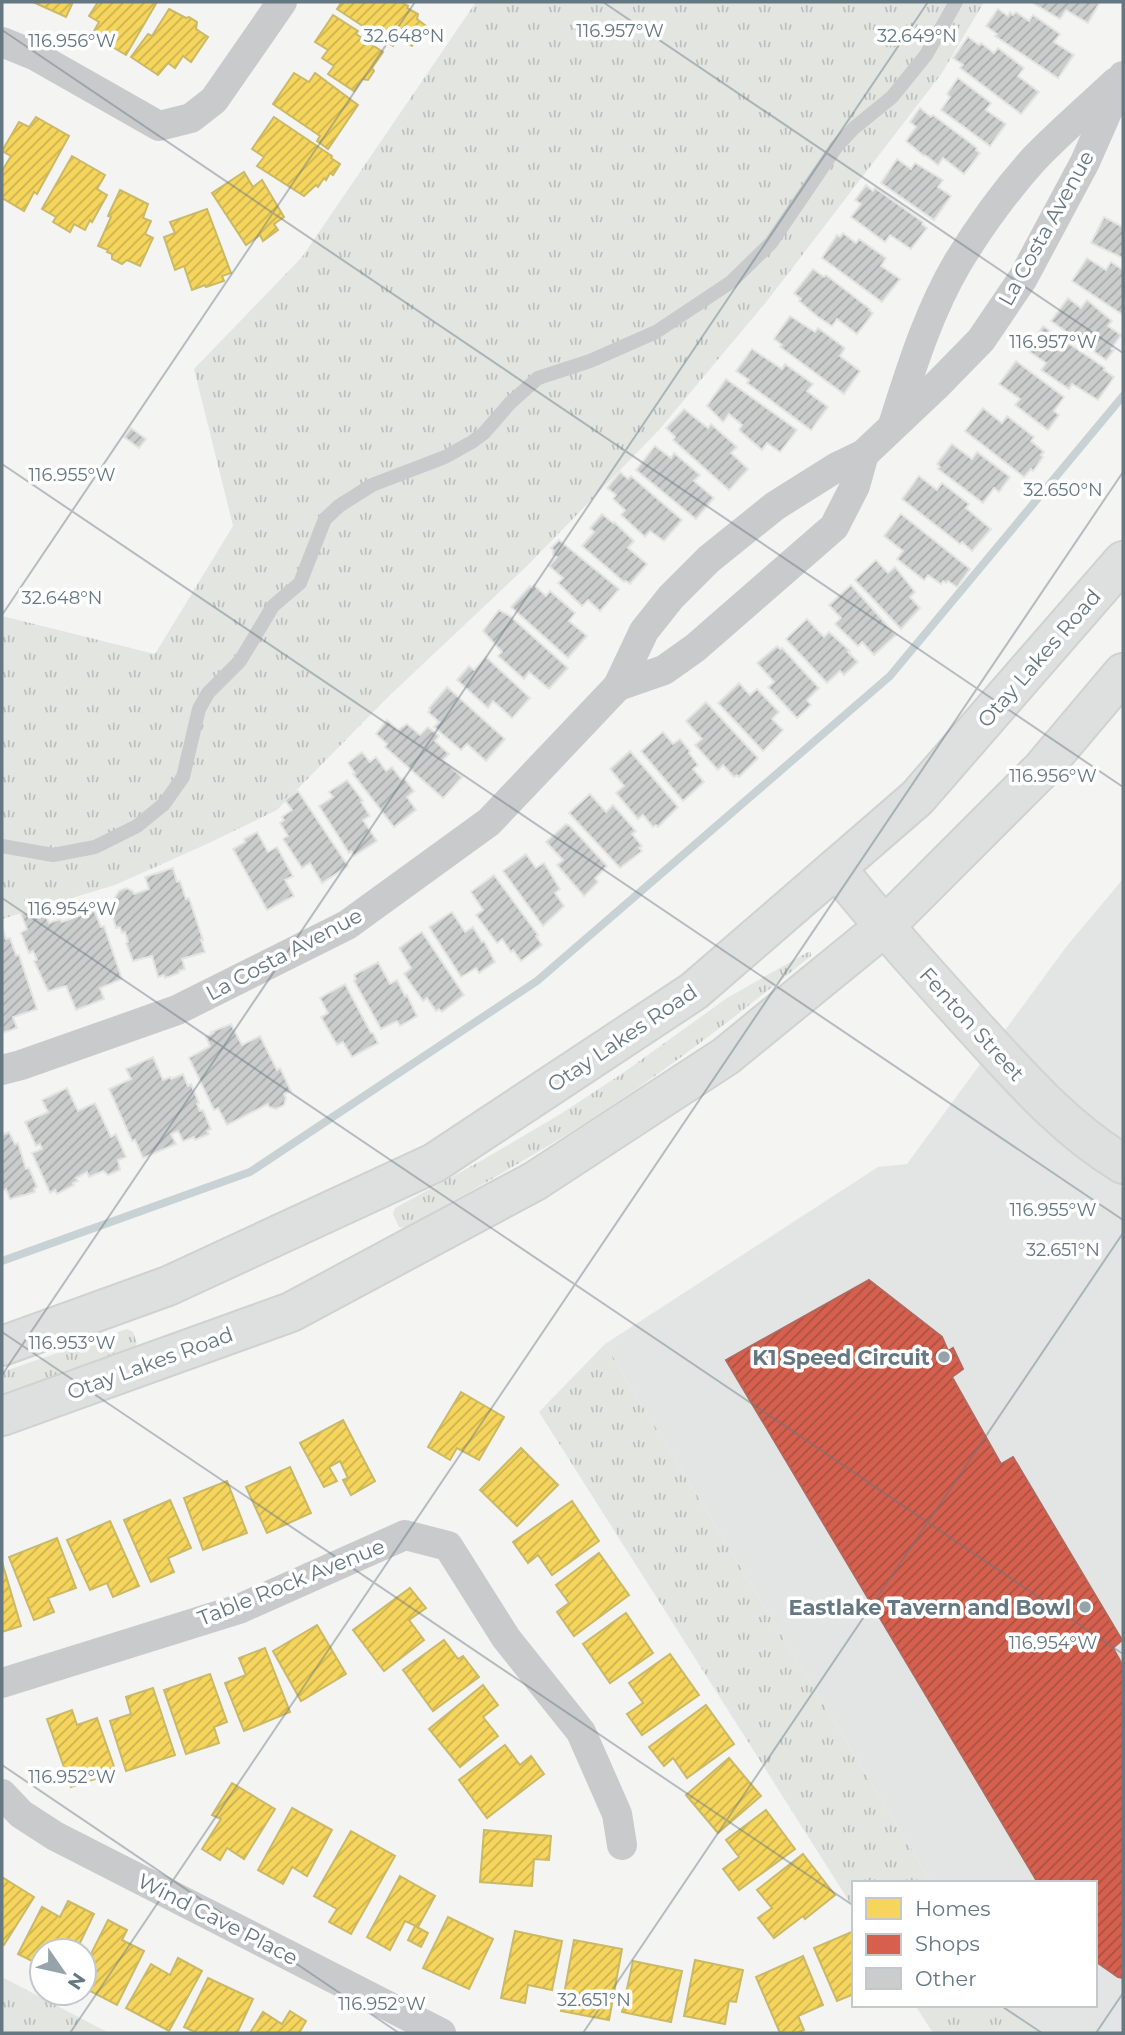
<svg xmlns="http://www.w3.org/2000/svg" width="1125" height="2035" viewBox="0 0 1125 2035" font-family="Montserrat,sans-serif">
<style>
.built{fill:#e3e5e4}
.grass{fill:url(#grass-tufts)}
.homes{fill:url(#homes-hatch);stroke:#cab967;stroke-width:2}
.shops{fill:url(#shops-hatch);stroke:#b4675d;stroke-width:2}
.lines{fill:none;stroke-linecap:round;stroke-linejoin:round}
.stream{stroke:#c8d2d4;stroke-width:8}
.building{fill:url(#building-hatch);stroke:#e4e4e2;stroke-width:2}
.secondary-casing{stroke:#d1d2d3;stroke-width:42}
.primary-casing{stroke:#d0d1d1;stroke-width:42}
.lane{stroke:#c9cacb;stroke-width:14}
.street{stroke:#c9cacb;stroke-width:30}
.secondary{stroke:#dedfdf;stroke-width:38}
.primary{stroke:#dedfdf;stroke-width:38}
.ticks{fill:none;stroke:#657882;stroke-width:2;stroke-opacity:0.45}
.poi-dot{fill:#97a3aa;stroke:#fff;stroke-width:2.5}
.labels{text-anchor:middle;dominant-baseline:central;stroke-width:7;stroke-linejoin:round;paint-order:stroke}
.street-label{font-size:21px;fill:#657882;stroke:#fff}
.poi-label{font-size:21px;font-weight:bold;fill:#657882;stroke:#fff;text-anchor:end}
.ticks-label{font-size:18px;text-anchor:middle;fill:#657882;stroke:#fff;stroke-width:7;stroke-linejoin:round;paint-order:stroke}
</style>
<defs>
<pattern id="grass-tufts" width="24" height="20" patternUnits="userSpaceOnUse" patternTransform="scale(1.75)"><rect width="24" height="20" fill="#e3e6e0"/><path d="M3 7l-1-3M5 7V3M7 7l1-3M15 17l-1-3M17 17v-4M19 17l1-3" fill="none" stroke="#bcbfbb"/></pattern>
<pattern id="homes-hatch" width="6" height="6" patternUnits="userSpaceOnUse" patternTransform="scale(1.75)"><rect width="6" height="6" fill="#f6d55c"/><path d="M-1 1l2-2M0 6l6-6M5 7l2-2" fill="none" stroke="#cbb251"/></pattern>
<pattern id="shops-hatch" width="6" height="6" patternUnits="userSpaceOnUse" patternTransform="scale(1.75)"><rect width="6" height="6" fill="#d6604d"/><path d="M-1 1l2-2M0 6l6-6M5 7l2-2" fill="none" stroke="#a85144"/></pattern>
<pattern id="building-hatch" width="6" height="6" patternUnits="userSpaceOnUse" patternTransform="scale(1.75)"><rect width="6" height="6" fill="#cbcdcd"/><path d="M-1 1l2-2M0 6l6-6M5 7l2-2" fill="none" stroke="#a8abac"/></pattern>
</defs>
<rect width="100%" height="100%" fill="#f4f4f3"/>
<path class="built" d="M1123,879V2033H1043L1010,2011L1006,2005H1095V1883H932L605,1344L878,1167L907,1164L1066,947Z"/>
<g class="grass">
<path d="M476,2H984L942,73L767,301L659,430L528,565L387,698L277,810L207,844L115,885L2,919V616L155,654L233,526L194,369L302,257Z"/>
<path d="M808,952H811V956C734,1018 655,1080 571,1132C516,1166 460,1197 405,1228L399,1227L393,1214L395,1208L479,1162L562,1113L620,1075L727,998Z"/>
<path d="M127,1329L133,1332L137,1344L132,1349L2,1394V1372Z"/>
<path d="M605,1344L932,1883H854V1909L539,1412Z"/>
<path d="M2,1977L109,2033H6L2,2030Z"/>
<path d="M915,2005H1006L1010,2011L1043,2033H933Z"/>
</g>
<g class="homes">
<path d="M33,2H73L66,17Z"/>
<path d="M98,2H157L126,55L92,35L99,22L89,16Z"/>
<path d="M342,2H401L408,6L407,8L418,14L417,19L426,26L412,46L399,38L393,46L337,9Z"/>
<path d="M169,9L186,18L189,17L197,22L196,29L208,37L191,62L183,56L175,68L168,63L158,75L131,57L148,34L152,36Z"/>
<path d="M333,15L358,31L356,34L383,52L372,68L374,71L368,80L362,79L354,91L328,74L334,66L322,58L328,50L315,42Z"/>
<path d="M294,73L309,82L315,73L358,105L328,149L317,141L320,136L273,104Z"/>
<path d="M36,117L69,136L37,194L34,192L24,211L2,198V171L11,156L2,151L19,122L29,127Z"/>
<path d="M274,117L332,156L331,158L340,164L333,175L330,173L326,180L324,178L318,187L316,185L304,196L257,166L264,157L252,149Z"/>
<path d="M72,156L105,175L97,189L107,195L92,222L90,220L85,230L74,224L70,232L53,222L56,217L42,209Z"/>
<path d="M244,172L253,187L262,180L284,217L274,224L278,230L263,241L260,235L246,245L212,193Z"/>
<path d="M120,190L148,204L143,218L151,221L145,234L153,238L140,266L127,260L122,264L112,259V254L107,252L108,250L98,246L111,217L108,216Z"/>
<path d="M207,209L231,273L222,276L224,281L206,287L205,285L192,290L184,266L175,270L164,237L175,233L170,222Z"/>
<path d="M461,1392L504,1417L479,1460L457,1448L450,1460L428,1447Z"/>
<path d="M343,1420L375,1481L351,1495L343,1480L348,1478L340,1461L329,1467L337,1481L324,1487L300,1443Z"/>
<path d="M521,1448L558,1485L517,1526L480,1490Z"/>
<path d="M290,1467L311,1513L267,1533L246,1487Z"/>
<path d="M227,1481L247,1533L203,1550L184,1498Z"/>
<path d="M170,1500L191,1548L168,1558L174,1572L151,1582L124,1520Z"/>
<path d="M572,1501L599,1541L552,1575L538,1555L528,1563L513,1542Z"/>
<path d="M110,1521L139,1586L113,1597L107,1583L90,1590L67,1540Z"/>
<path d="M57,1538L76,1588L48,1598L54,1612L34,1620L9,1557Z"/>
<path d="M599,1553L629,1595L574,1636L557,1612L569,1603L556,1585Z"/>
<path d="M2,1562L21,1626L2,1632Z"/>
<path d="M410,1588L426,1608L409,1620L424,1640L384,1671L353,1630Z"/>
<path d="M626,1613L653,1653L610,1683L583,1644Z"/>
<path d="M317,1625L346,1674L301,1701L273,1651Z"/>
<path d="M444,1640L458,1659L463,1656L479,1677L433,1711L403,1670Z"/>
<path d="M265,1648L290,1712L244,1731L225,1683L246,1675L239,1658Z"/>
<path d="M670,1654L699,1695L642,1735L627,1714L643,1703L629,1683Z"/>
<path d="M210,1674L227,1722L214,1727L219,1743L186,1754L164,1690Z"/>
<path d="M483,1685L498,1705L483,1717L498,1736L460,1767L429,1729Z"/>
<path d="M153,1688L175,1755L126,1771L110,1721L131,1714L126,1697Z"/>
<path d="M706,1705L734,1744L687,1778L673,1758L664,1766L649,1747Z"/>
<path d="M72,1710L77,1725L97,1718L116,1772L71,1787L47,1719Z"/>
<path d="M505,1745L520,1765L531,1756L544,1774L487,1818L459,1780Z"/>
<path d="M729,1758L761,1796L718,1833L686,1795Z"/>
<path d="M232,1783L275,1809L244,1859L227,1848L220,1860L202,1849L221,1819L212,1815Z"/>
<path d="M292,1808L332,1830L307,1876L292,1867L283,1884L258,1870Z"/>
<path d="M766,1810L795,1849L739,1890L723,1869L739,1857L726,1840Z"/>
<path d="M484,1830L551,1836L549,1860L534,1859L532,1886L480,1882Z"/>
<path d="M351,1831L395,1856L351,1934L329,1922L337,1909L314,1896Z"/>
<path d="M803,1854L835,1895L805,1919L803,1916L774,1938L758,1918L772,1908L757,1890Z"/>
<path d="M400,1876L435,1896L418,1927L405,1921L390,1950L367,1937Z"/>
<path d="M2,1877L34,1897L4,1945L2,1943Z"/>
<path d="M68,1901L94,1914L76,1951H42V1966L18,1954L42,1907L60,1917Z"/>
<path d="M448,1917L493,1939L469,1989L423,1968Z"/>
<path d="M108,1920L127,1930L122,1940L144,1951L117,2005L84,1988V1956L86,1952L91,1954Z"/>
<path d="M415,1926L428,1933L421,1947L408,1940Z"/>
<path d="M515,1931L562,1941L552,1990L528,1985L525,2003L501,1998Z"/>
<path d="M854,1931V1994L837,2001L814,1948Z"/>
<path d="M574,1940L622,1949L609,2020L561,2011Z"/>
<path d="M803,1956L823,2005L798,2016L804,2030L797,2033H780L756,1977Z"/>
<path d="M178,1958L202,1971L169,2031L126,2008L151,1964L170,1975Z"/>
<path d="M695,1960L743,1970L736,2002L729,2001L725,2024L684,2016Z"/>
<path d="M633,1961L682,1971L671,2022L622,2012Z"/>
<path d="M208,1978L253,1999L237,2033H197L184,2027Z"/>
<path d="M290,2011L306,2021L299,2033H250L263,2012L282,2024Z"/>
</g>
<path class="shops" d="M869,1280L942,1337L948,1351L953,1348L963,1369L952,1377L1001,1464L1013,1457L1122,1640L1113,1648L1123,1666V1978L1118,1977L1095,1961V1883H1038L726,1360Z"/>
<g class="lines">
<path class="stream" d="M2,1261L250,1172L537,981L890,676L1123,396"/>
</g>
<g class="building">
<path d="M1031,2H1100L1088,23L1066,10L1060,19Z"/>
<path d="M998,9L1008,16L1010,12L1013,15L1016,12L1029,21L1033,15L1060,34L1054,42L1074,55L1058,78L995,36L997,34L986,26Z"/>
<path d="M968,37L979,45L981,43L994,53L998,48L1024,68L1018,76L1039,92L1021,114L960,68L963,65L953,58Z"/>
<path d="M958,78L991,103L986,110L1006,124L990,146L941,110L950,97L947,94Z"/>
<path d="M920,108L931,117L933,115L977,148L976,150L980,153L964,174L943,158L938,165L925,155L924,156L906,141L916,127L910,122Z"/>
<path d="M897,159L911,169L915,163L943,180L938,187L951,196L934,220L881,183Z"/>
<path d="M866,185L873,191L875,188L923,222L922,224L927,228L911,249L890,235L885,242L851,217L861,204L855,200Z"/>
<path d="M1104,217L1123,227V258L1091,243Z"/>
<path d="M843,233L856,243L859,239L886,258L881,266L900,279L882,302L822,258L837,235L840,237Z"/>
<path d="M1087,258L1106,270L1111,262L1123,270V315L1072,281Z"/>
<path d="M813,269L824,277L826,275L870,309L869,310L873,313L857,334L837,319L832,326L818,317L799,301L801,299L794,293Z"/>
<path d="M1068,298L1081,308L1087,300L1112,321L1108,326L1121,335L1111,349L1114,350L1106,360L1051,321Z"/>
<path d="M790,316L815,332L818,328L845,348L840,356L860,371L844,394L780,347L782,345L774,339Z"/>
<path d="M1043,326L1105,368L1104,370L1114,377L1098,400L1072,384L1069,389L1041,370L1046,363L1027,350Z"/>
<path d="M752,349L782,369L785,364L813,384L807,391L828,407L811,430L747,383L749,380L736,371Z"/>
<path d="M1016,361L1064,397L1054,411L1059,415L1048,430L1015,405L1020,399L999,384Z"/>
<path d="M726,379L797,430L780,452L767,443L762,450L739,430L742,425L729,414L723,422L707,406Z"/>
<path d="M983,408L1002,423L1007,416L1034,437L1031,441L1044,452L1041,455L1043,457L1033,471L1031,469L1024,477L965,431Z"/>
<path d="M684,409L708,428L711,424L737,447L731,453L748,469L729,490L673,440L675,437L666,428Z"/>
<path d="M131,428L146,439L139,448L124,437Z"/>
<path d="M952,444L972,459L977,452L1010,477L999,492L994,488L983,503L938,469L940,467L937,464Z"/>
<path d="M655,446L671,458L674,453L700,475L694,481L714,498L696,519L636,470Z"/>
<path d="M620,472L628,479L631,476L682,520L664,541L650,531L645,537L621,515L625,510L613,499L616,495L607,488Z"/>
<path d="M919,476L937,490L942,483L969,504L966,508L991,529L972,551L962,542L960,544L902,499Z"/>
<path d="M602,514L613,523L614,522L634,541L628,548L647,564L630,584L626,581L624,582L582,546L594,532L590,528Z"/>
<path d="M901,514L970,569L957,587L948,581L946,583L943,581L941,584L928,575L924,580L897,559L903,551L884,536Z"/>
<path d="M559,540L619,589L600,611L588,600L582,606L558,583L563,578L549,566L557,557L553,555V550L551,548Z"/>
<path d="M876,560L888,573L895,567L915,592L910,597L920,608L901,629L855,580Z"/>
<path d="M534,585L546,596L550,591L575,613L569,621L587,636L568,658L511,607L530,586L532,588Z"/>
<path d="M851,585L896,635L874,655L862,642L858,646L835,624L841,618L829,605Z"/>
<path d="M499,610L510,616L568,668L549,689L529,672L524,679L498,656L502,652L483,631Z"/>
<path d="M807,619L824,637L829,632L850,651L848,652L858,662L844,675L840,671L827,683L786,639Z"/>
<path d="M777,646L780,649L782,648L819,688L807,700L811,705L797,718L768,687L774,682L757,663Z"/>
<path d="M486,657L530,698L512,718L493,701L488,708L457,680L469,666L474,670Z"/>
<path d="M739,683L750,695L757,689L779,712L772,719L783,730L763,751L718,703Z"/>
<path d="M447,687L505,739L486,761L467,744L461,750L434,727L439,722L428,712L430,710L429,708Z"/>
<path d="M706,702L758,758L739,777L737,775L734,777L723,765L718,770L695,745L702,739L686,721Z"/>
<path d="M387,720L398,730L407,724L420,735L428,727L439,736L435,741L449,754L443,760L462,777L443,798L385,747L387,744L376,734Z"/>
<path d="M663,732L673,744L680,739L690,751L689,753L698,765L693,769L704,782L683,801L641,751Z"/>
<path d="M630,751L678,807L658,827L656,825L653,827L643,815L638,819L616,793L624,786L610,769Z"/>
<path d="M362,752L370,762L376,757L386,771L392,767L401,779L404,778L414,791L407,797L416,810L394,827L353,774L355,773L348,763Z"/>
<path d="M347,780L363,801L361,802L370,816L363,820L377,841L354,856L351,851L349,853L319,806L333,797L329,792Z"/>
<path d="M298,791L348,866L322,883L310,863L302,868L283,839L288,836L280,823L284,820L282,817L292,810L285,800Z"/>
<path d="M590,794L606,812L613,805L636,831L632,834L642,846L639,848L642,851L620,868L569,813Z"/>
<path d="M566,824L570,826L607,866L595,878L598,882L584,896L557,865L563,860L546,842Z"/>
<path d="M257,832L268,852L277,847L293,876L285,880L294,896L267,910L233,849L245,842L244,839Z"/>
<path d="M526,854L536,868L544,863L560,889L555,893L564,906L543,926L503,871Z"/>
<path d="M173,868L177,882L180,881L186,899L189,898L203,940H201L205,952L182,959L185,969L179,971V973L165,978L164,975L158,977L152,956L133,961L126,943L128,942L125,932L122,933L120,927L116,928L109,904L117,902L115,897L119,891L126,888L133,891L134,894L149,889L145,877Z"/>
<path d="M494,875L538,935L536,936L542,945L521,961L513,950L511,952L502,939L497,943L476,915L483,910L471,892Z"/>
<path d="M42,906L49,923L60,919L62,922L94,910L101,927L104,926L122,979L100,988L104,999L76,1010L66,986L48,991L34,961L37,960L33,951L29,953L21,933L27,929L21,914Z"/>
<path d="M452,912L465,932L473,927L482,942L484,941L495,962L479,973L476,968L461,977L429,927Z"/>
<path d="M2,925L6,939L10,938L16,955H19L37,1009L13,1017L17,1028L2,1033Z"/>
<path d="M422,932L464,995L442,1012L439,1009L436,1011L427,998L423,1001L404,974L411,968L399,948Z"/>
<path d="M378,962L390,984L397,980L405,996L407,995L417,1016L400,1026L397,1021L381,1029L354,981L356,979L354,975Z"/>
<path d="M345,984L371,1033H373L378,1043L352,1057L343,1042L337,1045L321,1017L328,1013L320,998Z"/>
<path d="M231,1024L242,1045L260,1036L277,1070L280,1068L291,1091L284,1094L286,1098L284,1105L276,1109L269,1107L268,1104L227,1125L218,1108L214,1110L189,1058L210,1046L206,1037L213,1033L211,1032Z"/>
<path d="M153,1057L163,1080L170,1077L171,1079L183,1074L188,1086L191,1084L199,1103L197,1104L200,1111L203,1110L211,1129L207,1131L209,1134L195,1140L194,1137L183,1141L178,1131L171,1134L176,1144L143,1158L135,1140L132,1141L109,1089L131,1079L126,1069Z"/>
<path d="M67,1088L78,1111L95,1103L111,1137L116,1134L126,1157L118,1160L120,1170L108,1175L103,1171L89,1177L87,1172L76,1178L78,1181L73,1183L74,1185L57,1194L55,1190L50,1193L32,1153L42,1149L40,1144L36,1146L25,1122L48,1112L42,1100Z"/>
<path d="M9,1132L15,1144L18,1143L26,1169L29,1168L37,1187L34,1189L35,1192L10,1199L6,1189L2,1191V1135Z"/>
</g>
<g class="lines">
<g class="secondary-casing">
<path id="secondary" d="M836,868C881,924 929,977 977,1030C1022,1079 1065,1129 1123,1164"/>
</g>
<g class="primary-casing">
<g id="primary">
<path d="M2,1346L168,1286L434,1163L694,991L917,798L1123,561"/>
<path d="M2,1416L291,1312L535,1181L726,1056L884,927L1042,769L1123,673"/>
</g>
</g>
<path class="lane" d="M2,846L53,855L95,847L137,826L164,804L183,777L199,709L208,693L240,661L273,606L300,583L325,519L339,506L372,485L445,457L472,442L484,433L510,403L538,378L590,361L656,332L731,282L771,243L837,146L854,128L892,97L926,55L956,2"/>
<g class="street">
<path d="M2,42L34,55L159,126L191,118L214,100L282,2"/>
<path d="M893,425C911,369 928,313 958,262C980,226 1006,190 1034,159C1060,132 1088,108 1116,82"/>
<path d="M618,686L664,670L695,648L834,527L855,486L864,454"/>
<path d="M2,1070L21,1065L177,1010L347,925L489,822L618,686L644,631L671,597L709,559L775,506L837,467L864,454L938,384L981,340L1023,278L1085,162L1123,76"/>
<path d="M2,1683L239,1609L405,1535L448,1546L506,1638L581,1732L617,1814L622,1845"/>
<path d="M2,1794L21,1814L55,1836L441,2033"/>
</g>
<use href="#secondary" class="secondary"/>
<use href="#primary" class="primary"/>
</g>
<path class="ticks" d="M603,2L1123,353M2,30L1123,787M2,464L1123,1220M2,615L415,2M2,898L1123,1654M2,1332L854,1906M2,1375L928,2M2,1765L399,2033M1000,2005L1042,2033M70,2033L1123,472M583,2033L1123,1233M1096,2033L1123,1993"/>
<g class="poi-dot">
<circle cx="944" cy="1357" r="7"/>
<circle cx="1085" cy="1607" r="7"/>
</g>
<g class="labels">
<g class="street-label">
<text transform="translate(1046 228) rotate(-61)">La Costa Avenue</text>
<text transform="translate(1039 658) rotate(-49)">Otay Lakes Road</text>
<text transform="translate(284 954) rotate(-28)">La Costa Avenue</text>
<text transform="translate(972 1024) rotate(48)">Fenton Street</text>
<text transform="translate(622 1038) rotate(-34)">Otay Lakes Road</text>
<text transform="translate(150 1363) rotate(-20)">Otay Lakes Road</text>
<text transform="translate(291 1582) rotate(-22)">Table Rock Avenue</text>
<text transform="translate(218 1919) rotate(27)">Wind Cave Place</text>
</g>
<g class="poi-label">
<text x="930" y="1357">K1 Speed Circuit</text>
<text x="1071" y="1607">Eastlake Tavern and Bowl</text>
</g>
</g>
<g class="ticks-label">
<text x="620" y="37">116.957°W</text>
<text x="404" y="42">32.648°N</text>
<text x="917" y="42">32.649°N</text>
<text x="72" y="47">116.956°W</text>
<text x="1053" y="348">116.957°W</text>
<text x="72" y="481">116.955°W</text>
<text x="1063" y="496">32.650°N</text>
<text x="62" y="604">32.648°N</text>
<text x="1053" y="782">116.956°W</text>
<text x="72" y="915">116.954°W</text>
<text x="1053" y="1216">116.955°W</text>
<text x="1063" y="1256">32.651°N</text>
<text x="72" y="1349">116.953°W</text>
<text x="1053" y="1649">116.954°W</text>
<text x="72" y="1783">116.952°W</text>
<text x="594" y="2006">32.651°N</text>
<text x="382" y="2010">116.952°W</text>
</g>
<rect width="1125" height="2035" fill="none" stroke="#657882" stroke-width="7"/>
<rect x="852" y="1881" width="245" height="126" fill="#ffffff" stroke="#c1c9cd" stroke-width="2"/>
<rect x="866" y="1898" width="35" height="21" fill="#f6d55c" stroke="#c1c9cd" stroke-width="2"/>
<text x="915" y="1916" font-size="21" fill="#657882">Homes</text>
<rect x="866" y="1934" width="35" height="21" fill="#d6604d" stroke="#c1c9cd" stroke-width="2"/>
<text x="915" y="1951" font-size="21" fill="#657882">Shops</text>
<rect x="866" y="1968" width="35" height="21" fill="#cbcdcd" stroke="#c1c9cd" stroke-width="2"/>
<text x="915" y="1986" font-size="21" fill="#657882">Other</text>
<g transform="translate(63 1972) rotate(124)"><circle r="33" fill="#ffffff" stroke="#c1c9cd" stroke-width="2"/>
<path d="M0-5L12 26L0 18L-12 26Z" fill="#97a3aa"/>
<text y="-10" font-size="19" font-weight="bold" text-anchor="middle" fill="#657882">N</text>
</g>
</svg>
